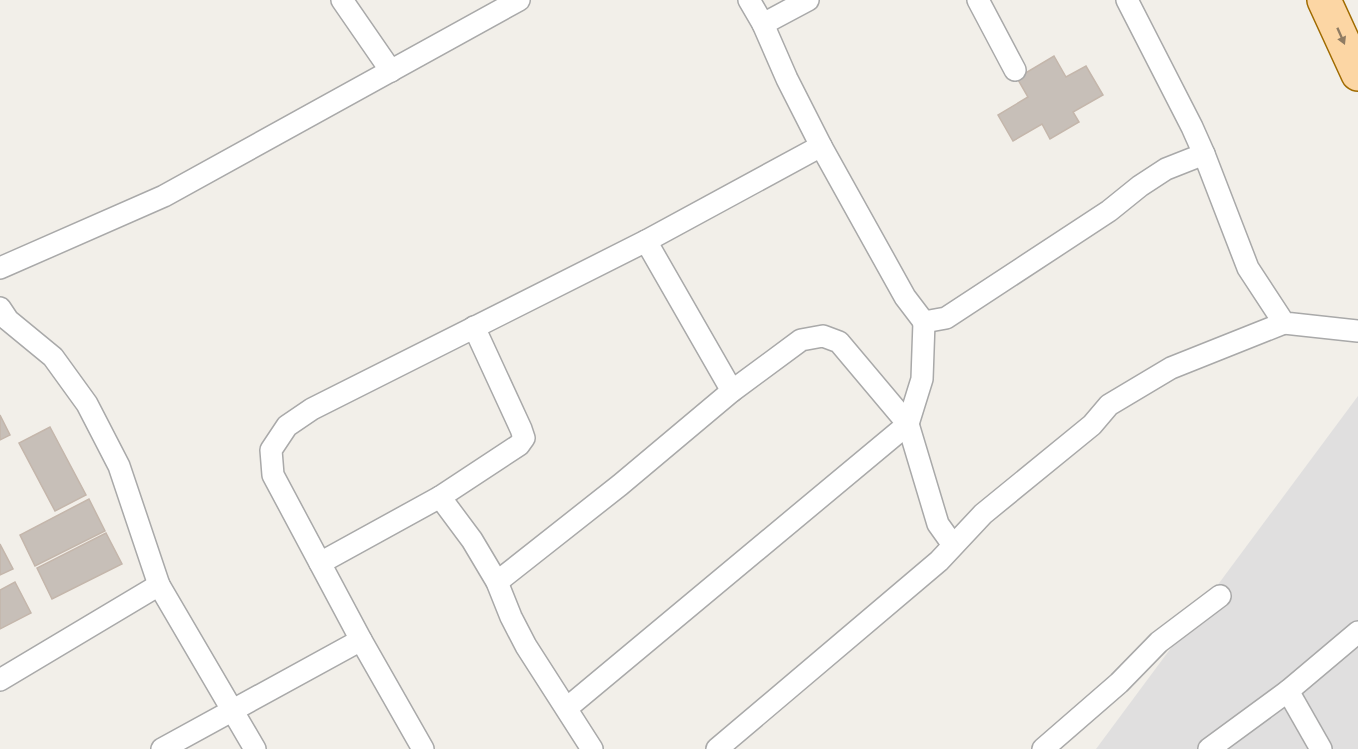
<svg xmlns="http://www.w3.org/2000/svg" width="1358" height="749" viewBox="0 0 1358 749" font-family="'PT Sans',sans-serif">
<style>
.residential{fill:#e0dfdf}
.building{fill:#c7bfb8;stroke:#c4b6ab;stroke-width:1.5}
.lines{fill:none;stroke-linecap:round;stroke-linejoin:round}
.street-casing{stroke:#a9a9a9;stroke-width:24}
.primary-casing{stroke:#a06b00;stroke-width:36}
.street{stroke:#fff;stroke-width:21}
.primary{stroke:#fcd6a4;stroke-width:33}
.oneway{fill:#8f7c63}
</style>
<rect width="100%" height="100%" fill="#f2efe9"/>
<path class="residential" d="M1358,396V749H1096Z"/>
<g class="building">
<path d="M1054,56L1066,77L1086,66L1103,95L1073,112L1079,122L1050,139L1042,124L1013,141L998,115L1028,97L1017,78Z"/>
<path d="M0,415L10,435L0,440Z"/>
<path d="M50,427L86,495L55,511L19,443Z"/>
<path d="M89,499L105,531L35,566L20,535Z"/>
<path d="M106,533L122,564L52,599L37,568Z"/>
<path d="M0,544L13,569L0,575Z"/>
<path d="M15,582L31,613L0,629V590Z"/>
</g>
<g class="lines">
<g class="street-casing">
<g id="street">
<path d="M342,0L391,71"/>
<path d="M978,0L1015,70"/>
<path d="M763,24L808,0"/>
<path d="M821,146L905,297L924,322L946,318L1109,211L1140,186L1166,169L1204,154L1192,127L1127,0"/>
<path d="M1204,154L1248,268L1284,323L1358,331"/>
<path d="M646,241L732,391"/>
<path d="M0,268L164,196L519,0"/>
<path d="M0,308L8,320L53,357L87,404L119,466L159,585L255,749"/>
<path d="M440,497L519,445L524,438L521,429L474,327"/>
<path d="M320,563L440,497L472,540L497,582L511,617L526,646L592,749"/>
<path d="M497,582L620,485L732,391L801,340L823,336L839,342L908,424L938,524L953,545"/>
<path d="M0,680L159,585"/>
<path d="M1288,691L1321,749"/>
<path d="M567,708L908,424L922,379L924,322"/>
<path d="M162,749L361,640"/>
<path d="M423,749L361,640L273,475L271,450L287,426L312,409L646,241L821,146L787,79L763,24L749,0"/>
<path d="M717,749L939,561L983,514L1092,425L1109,405L1171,368L1284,323"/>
<path d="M1043,749L1119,683L1159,642L1220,596"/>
<path d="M1209,749L1288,691L1358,632"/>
</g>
</g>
<g class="primary-casing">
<path id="primary" d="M1324,0L1358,74"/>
</g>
<use href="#street" class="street"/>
<use href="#primary" class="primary"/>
</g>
<defs><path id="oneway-solid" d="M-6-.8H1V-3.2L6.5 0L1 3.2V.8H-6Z" transform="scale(1.5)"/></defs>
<use class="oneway" href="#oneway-solid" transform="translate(1341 36) rotate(66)"/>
</svg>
